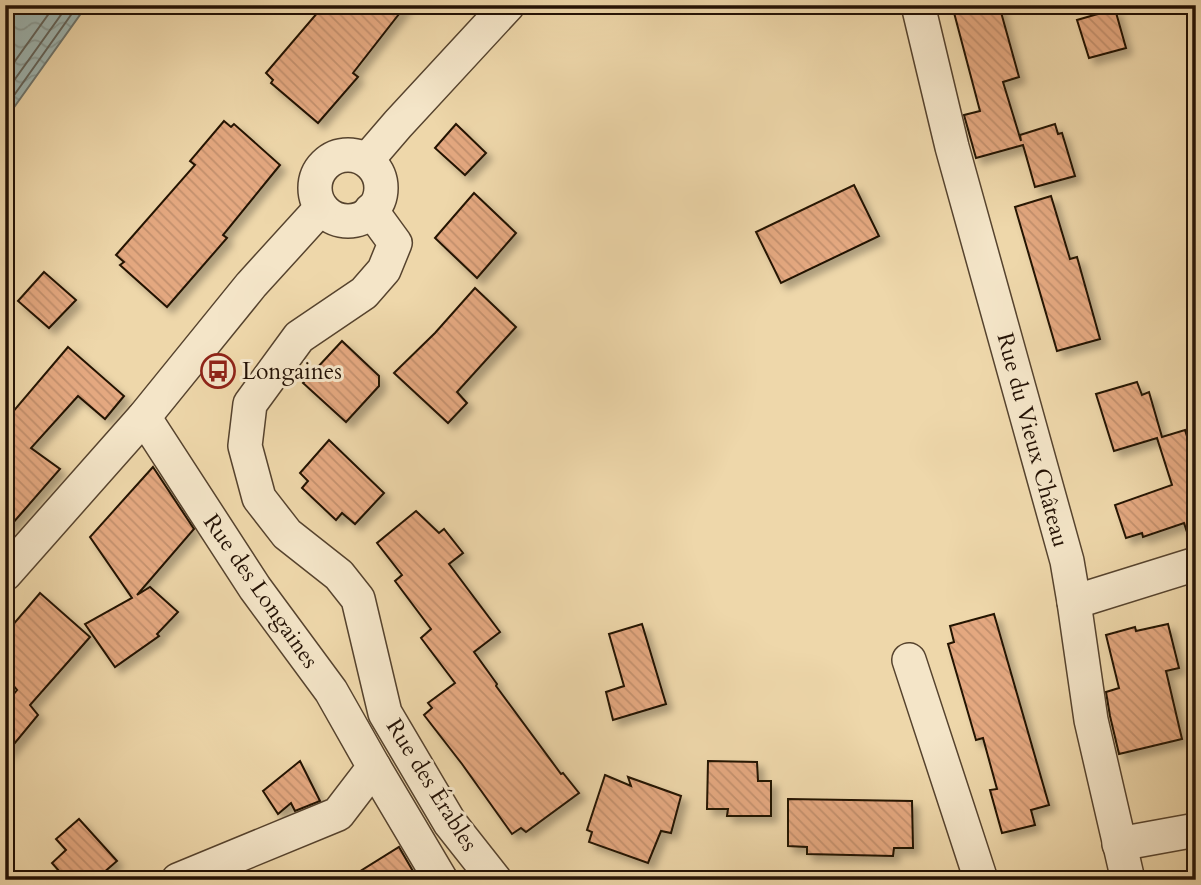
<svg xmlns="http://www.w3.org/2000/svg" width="1201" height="885" viewBox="0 0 1201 885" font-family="Cardo,serif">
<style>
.water{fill:url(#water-waves);stroke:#6d756e;stroke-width:2}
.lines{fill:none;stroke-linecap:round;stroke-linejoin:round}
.shore{stroke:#61645c;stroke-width:2}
.building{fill:url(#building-back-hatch);stroke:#241205;stroke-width:2;filter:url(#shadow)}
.minor-casing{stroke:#56432e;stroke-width:36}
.minor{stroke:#f4e5c8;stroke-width:33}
.labels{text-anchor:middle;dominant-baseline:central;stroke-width:6;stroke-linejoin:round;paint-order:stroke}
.poi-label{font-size:23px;fill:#241205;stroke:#f4e5c8;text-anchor:start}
.street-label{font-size:23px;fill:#241205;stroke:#f4e5c8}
</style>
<defs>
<pattern id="water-waves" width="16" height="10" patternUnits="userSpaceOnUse" patternTransform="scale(1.75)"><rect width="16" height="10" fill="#9eb7b4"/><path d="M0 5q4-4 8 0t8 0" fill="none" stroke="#889c99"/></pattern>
<pattern id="building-back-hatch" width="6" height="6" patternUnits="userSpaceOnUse" patternTransform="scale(1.75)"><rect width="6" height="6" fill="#e4a880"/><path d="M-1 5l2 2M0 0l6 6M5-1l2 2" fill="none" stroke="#c3906d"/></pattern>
<filter id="shadow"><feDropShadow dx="6" dy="6" stdDeviation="3.5" flood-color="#0004"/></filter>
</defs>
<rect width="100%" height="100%" fill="#eed7aa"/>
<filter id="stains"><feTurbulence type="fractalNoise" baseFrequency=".00286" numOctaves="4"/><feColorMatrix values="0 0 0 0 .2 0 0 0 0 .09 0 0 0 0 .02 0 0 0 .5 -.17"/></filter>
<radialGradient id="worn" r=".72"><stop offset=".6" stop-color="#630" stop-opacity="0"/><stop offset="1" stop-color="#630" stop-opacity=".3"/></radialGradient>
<path class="water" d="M5,5H87L5,120Z"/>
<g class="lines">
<g class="shore">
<path d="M5,75L55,5"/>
<path d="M5,93L68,5"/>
<path d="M5,108L78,5"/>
</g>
</g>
<g class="building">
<path d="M324,5H406L353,73L358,77L318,123L271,83L273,80L266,73Z"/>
<path d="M952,5H999L1019,77L1003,82L1021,141L1020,135L1055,124L1058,134L1062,133L1075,176L1035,187L1023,145L976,158L964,115L980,111Z"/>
<path d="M1115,9L1126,48L1089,58L1077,20Z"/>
<path d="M224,121L231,127L234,124L280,165L223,235L227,238L167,307L120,265L124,262L116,255L195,165L190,161Z"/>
<path d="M456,124L486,153L465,175L435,148Z"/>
<path d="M854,185L879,236L781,283L756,232Z"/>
<path d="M474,193L516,233L477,278L435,238Z"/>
<path d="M1051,196L1070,259L1077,257L1100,339L1057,351L1015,207Z"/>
<path d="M44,272L76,300L49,328L18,301Z"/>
<path d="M475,288L516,327L457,392L467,403L448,423L394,373L435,333Z"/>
<path d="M342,341L379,376V386L346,422L303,383Z"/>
<path d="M68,347L124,396L105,419L78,396L31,448L60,469L5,532V421Z"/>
<path d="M1137,382L1142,395L1149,392L1162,437L1185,430L1196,465V540L1190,541L1184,523L1143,537L1142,533L1126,538L1115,505L1172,485L1157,438L1114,451L1096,394Z"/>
<path d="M329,440L384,493L355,524L342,513L336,520L302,488L308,481L300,473Z"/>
<path d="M153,467L194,529L137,595L150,587L178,612L157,634L159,636L115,667L85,624L132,598L90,537Z"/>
<path d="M416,511L439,533L444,529L463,553L449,564L500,632L474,652L497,684L496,686L561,774L563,773L579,793L526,832L521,828L512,834L462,764L424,715L432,708L428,703L455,683L421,638L431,629L395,581L402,575L377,543Z"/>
<path d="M40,593L90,637L30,705L38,715L5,755V705L17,690L5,675V634Z"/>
<path d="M994,614L1049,805L1031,810L1035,825L1002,833L990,790L997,789L983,738L976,740L948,644L954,642L950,626Z"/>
<path d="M642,624L666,704L613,720L606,692L624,686L609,634Z"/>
<path d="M1168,624L1179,668L1166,671L1182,739L1119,754L1110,716L1106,692L1119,688L1106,635L1135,627L1136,631Z"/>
<path d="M300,761L320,801L295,811L291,803L278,814L263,791Z"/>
<path d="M708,761L757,762L758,781H771V816H727L728,809H707Z"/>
<path d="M605,775L631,786L628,777L681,796L671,833L661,831L648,863L589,842L592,832L587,830Z"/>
<path d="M788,799L912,801L913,848H894L893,856L807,854V847L788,846Z"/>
<path d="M79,819L117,861L95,880H67L52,863L66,850L56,839Z"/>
<path d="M399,847L418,880H346Z"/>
</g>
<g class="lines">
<g class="minor-casing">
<g id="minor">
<path d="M918,5L952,147L1067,561L1074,602L1091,720L1128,880"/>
<circle cx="348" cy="188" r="33"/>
<path d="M367,160L398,124L508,5"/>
<path d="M371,210L395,243L384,270L364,293L299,337L250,404L245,446L259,498L287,534L339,575L358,599L385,713L450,823L495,880"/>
<path d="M144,417L255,588L331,691L374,767L338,814L178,880"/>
<path d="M5,574L144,417L251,285L321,208"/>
<path d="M1074,602L1196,564"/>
<path d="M909,660L981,880"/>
<path d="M374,767L441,880"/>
<path d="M1119,844L1196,830"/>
</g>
</g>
<use href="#minor" class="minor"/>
</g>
<defs>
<g id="bus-ring" transform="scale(1.75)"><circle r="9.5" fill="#f4e5c8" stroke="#8f2418" stroke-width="1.5"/><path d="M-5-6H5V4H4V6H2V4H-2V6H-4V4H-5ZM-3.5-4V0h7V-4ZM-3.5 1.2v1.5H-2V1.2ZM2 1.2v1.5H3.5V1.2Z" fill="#8f2418"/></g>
</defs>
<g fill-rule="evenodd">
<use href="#bus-ring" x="218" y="371"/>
</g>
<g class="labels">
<g class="poi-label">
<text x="242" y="371">Longaines</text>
</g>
<g class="street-label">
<text transform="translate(1033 440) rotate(75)">Rue du Vieux Château</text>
<text transform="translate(261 591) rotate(55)">Rue des Longaines</text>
<text transform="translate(432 785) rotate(58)">Rue des Érables</text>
</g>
</g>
<rect width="1201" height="885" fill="none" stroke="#eed7aa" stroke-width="28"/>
<rect x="7" y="7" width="1187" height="871" fill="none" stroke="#241205" stroke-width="3.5"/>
<rect x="14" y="14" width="1173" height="857" fill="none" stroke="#241205" stroke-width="2"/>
<rect width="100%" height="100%" filter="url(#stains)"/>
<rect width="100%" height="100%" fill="url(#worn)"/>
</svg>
